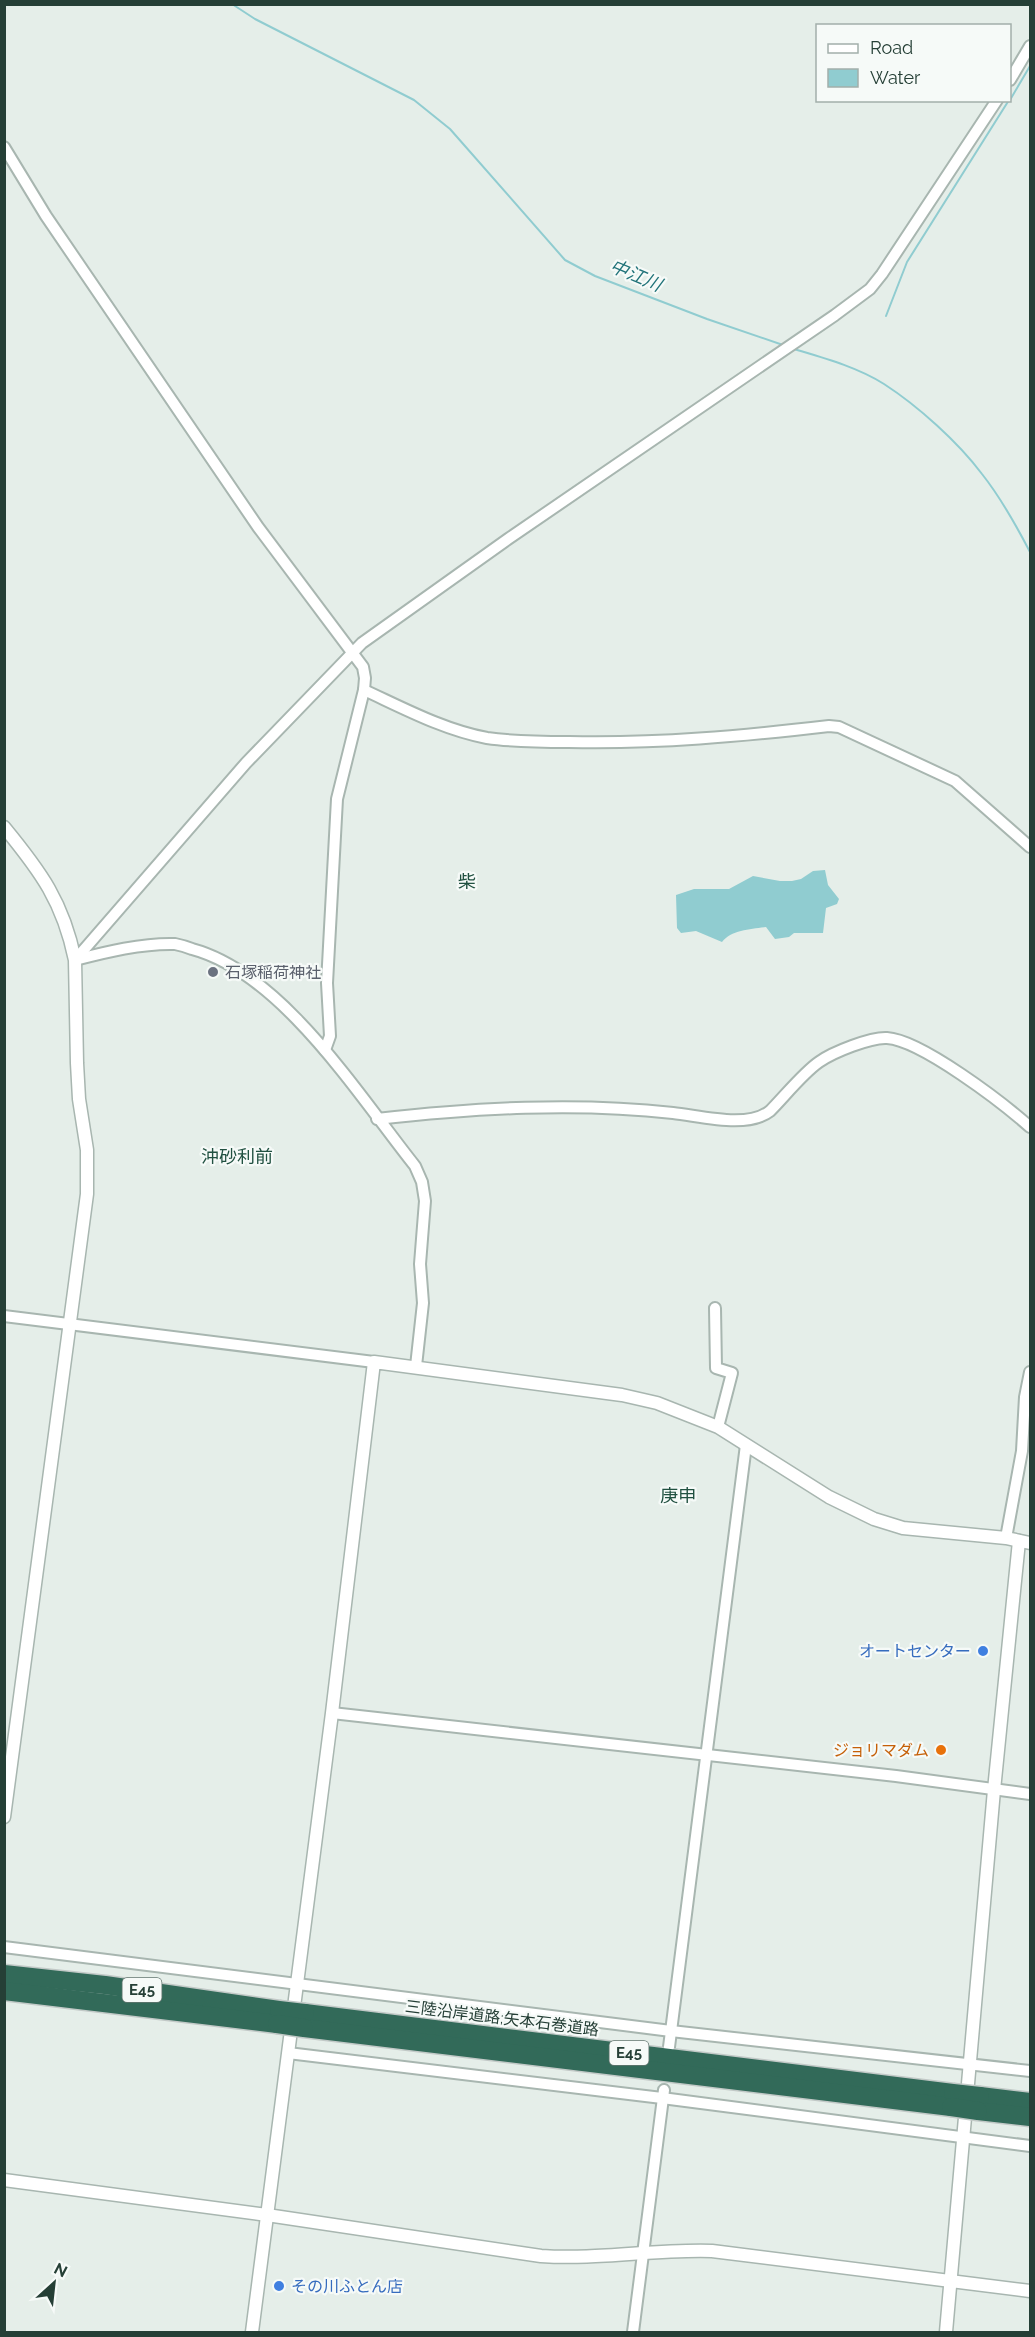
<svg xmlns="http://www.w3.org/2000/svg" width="1035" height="2337" viewBox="0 0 1035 2337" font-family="Raleway,'Noto Sans JP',sans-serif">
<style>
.water{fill:#90ccd0}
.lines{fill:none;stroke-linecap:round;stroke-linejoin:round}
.stream{stroke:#90ccd0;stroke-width:2}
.minor-casing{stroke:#a8b6b0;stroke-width:14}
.tertiary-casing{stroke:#a8b6b0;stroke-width:15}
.motorway-casing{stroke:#c2c9c7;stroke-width:21}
.minor{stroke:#fff;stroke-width:10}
.tertiary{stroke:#fff;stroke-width:12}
.motorway{stroke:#326a59;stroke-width:18}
.motorway-bridge-casing{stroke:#c2c9c7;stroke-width:21;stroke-linecap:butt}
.motorway-bridge{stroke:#326a59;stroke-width:18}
.worship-dot{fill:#6b7280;stroke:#f6faf8;stroke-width:2}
.shop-dot{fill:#3f7fe0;stroke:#f6faf8;stroke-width:2}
.food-dot{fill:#e8710a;stroke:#f6faf8;stroke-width:2}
.labels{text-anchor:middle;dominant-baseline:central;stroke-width:4.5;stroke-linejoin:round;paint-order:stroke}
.shield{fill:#f6faf8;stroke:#647770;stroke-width:1.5}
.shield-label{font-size:15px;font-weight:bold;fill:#253f36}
.worship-label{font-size:16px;fill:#5b616d;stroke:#f6faf8;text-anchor:start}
.shop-label{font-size:16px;fill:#366cbe;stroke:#f6faf8;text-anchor:end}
.food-label{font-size:16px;fill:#c56008;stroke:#f6faf8;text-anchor:end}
.street-label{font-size:16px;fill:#253f36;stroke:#f6faf8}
.water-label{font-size:18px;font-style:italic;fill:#217379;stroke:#f6faf8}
.neighbourhood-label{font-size:18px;fill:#215141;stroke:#f6faf8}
</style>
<rect width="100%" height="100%" fill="#e5eee9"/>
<path class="water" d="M825,870L828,885L839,899L837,904L826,908L823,933H794L789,937L775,939L766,927C752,929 731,930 722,942L696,931L681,933L677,928L676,895L694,889H729L753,876L780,881H792L801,879L813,871Z"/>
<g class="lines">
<g class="stream">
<path d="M232,4L255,19L414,100L450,129L565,260L595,276L707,319L783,345"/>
<path d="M1010,100L1030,66"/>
<path d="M886,316L907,262L1009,100"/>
<path d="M794,349C824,358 857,367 884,384C918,406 958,442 982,474C1001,498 1016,525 1030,552"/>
</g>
<g class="minor-casing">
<g id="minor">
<path d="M1010,80L1030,46"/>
<path d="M4,147L46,216L258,527L363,667L365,678L364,690L337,799L327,983L330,1036L325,1050"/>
<path d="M364,690C403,708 444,730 487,738C514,742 542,742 569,742C656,744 743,736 829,726L839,727L955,781L1030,847"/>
<path d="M75,960L246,763L362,643L508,539L835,315L870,289L882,274L997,100"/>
<path d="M75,960C106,952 142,943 175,944C180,945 187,947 192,949C282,973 359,1096 415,1166L422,1182L425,1201L420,1264L423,1303L416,1366"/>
<path d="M377,1119C475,1108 575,1102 673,1113C701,1116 747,1129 770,1111C784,1097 803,1073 819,1062C833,1052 871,1037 887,1038C921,1040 1003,1103 1030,1127"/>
<path d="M715,1308L716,1368L732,1373L718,1427"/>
<path d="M4,1316L374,1362"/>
<path d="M1006,1538L1022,1451L1025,1397L1030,1372"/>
<path d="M332,1713L896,1776L1030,1794"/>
<path d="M4,1947L671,2031L1030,2071"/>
<path d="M669,2047L746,1445"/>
<path d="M288,2053L662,2098L1030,2146"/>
<path d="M633,2332L664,2090"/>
</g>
</g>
<g class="tertiary-casing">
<g id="tertiary">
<path d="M4,827C41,872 63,902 75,960L77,1063L79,1099L87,1150V1194L4,1817"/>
<path d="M4,2180L267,2215L541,2256C598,2260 655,2249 712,2251L1030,2291"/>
<path d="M252,2332L332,1713L374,1362L622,1395L657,1403L718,1427L829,1497L874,1519L903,1528L1006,1538L1030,1543"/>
<path d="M946,2332L994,1790L1019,1541"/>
</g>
</g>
<g class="motorway-casing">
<g id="motorway">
<path d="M4,1974L105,1985L279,2010"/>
<path d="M4,1991L277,2024"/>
<path d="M305,2013L953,2093"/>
<path d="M304,2028L951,2107"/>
<path d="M980,2096L1030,2102"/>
<path d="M978,2111L1030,2117"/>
</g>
</g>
<use href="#minor" class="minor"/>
<use href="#tertiary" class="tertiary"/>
<use href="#motorway" class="motorway"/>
<g class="motorway-bridge-casing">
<g id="motorway-bridge">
<path d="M279,2010L305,2013"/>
<path d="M277,2024L304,2028"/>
<path d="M953,2093L980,2096"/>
<path d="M951,2107L978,2111"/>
</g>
</g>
<use href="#motorway-bridge" class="motorway-bridge"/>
</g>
<circle class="worship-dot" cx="213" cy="972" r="6"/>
<g class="shop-dot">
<circle cx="983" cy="1651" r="6"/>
<circle cx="279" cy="2286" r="6"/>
</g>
<circle class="food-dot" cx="941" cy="1750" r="6"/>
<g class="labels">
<g class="shield">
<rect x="122.5" y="1978" width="39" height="24" rx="4.5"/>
<rect x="609.5" y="2041" width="39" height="24" rx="4.5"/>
</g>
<g class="shield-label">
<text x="142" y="1990">E45</text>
<text x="629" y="2053">E45</text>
</g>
<g class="worship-label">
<text x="225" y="972">石塚稲荷神社</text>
</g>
<g class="shop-label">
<text x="971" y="1651">オートセンター</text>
<text x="291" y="2286" text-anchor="start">その川ふとん店</text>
</g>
<g class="food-label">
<text x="929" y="1750">ジョリマダム</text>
</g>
<g class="street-label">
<text transform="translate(502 2018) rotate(7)">三陸沿岸道路;矢本石巻道路</text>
</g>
<g class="water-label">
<text transform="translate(636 275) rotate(23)">中江川</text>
</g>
<g class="neighbourhood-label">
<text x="467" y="881">柴</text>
<text x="237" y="1156">沖砂利前</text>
<text x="678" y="1495">庚申</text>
</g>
</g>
<rect width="1035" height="2337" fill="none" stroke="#253f36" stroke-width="12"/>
<rect x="816" y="24" width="195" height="78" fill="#f6faf8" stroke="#a2afaa" stroke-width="1.5"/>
<rect x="828" y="44" width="30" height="9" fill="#ffffff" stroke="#a2afaa" stroke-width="1.5"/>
<text x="870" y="54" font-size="18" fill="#253f36">Road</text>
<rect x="828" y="69" width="30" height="18" fill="#90ccd0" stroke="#a2afaa" stroke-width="1.5"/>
<text x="870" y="84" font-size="18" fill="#253f36">Water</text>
<g transform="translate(54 2283) rotate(27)" stroke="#f6faf8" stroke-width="4.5" paint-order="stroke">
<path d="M0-4.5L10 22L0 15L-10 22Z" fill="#253f36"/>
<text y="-9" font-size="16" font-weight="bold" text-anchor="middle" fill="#253f36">N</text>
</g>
</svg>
